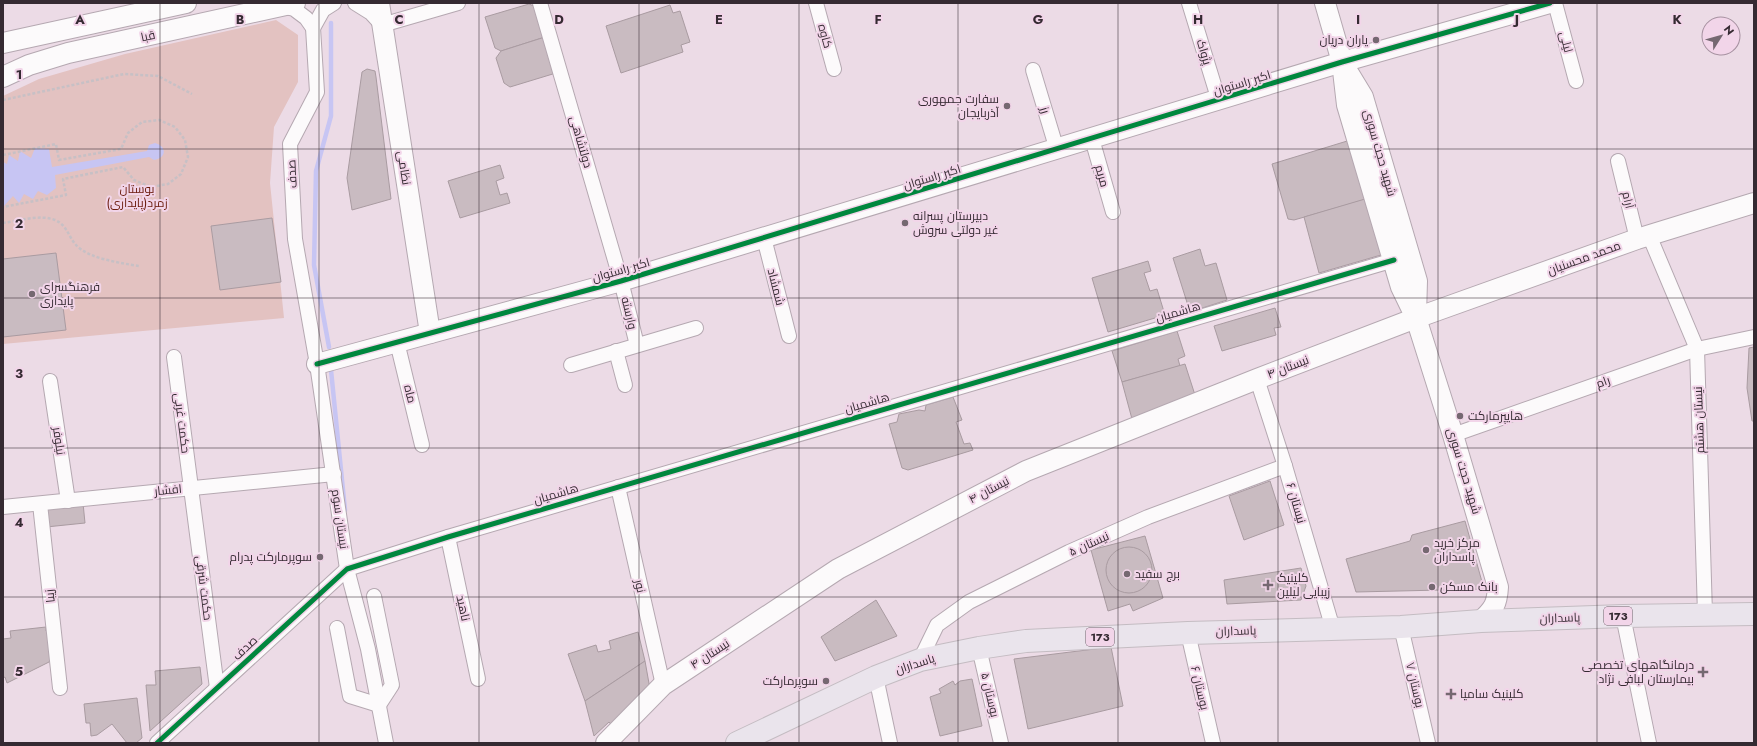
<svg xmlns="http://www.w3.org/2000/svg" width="1757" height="746" viewBox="0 0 1757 746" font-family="Jost,Cairo,sans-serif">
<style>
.green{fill:#e3c2c1}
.water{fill:#c7c5f3}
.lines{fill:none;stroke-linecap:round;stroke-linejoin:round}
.stream{stroke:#c7c5f3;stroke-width:4.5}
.building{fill:#c9bbc1;stroke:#a99ba1}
.street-casing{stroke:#b5a8b1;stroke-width:16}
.secondary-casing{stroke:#b5a8b1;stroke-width:22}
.primary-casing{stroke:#c4bcc2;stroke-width:24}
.path{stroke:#c7c0c5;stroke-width:2.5;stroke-dasharray:3 2;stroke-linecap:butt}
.street{stroke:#fcfafb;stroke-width:14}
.secondary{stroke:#fcfafb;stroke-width:20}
.primary{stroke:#eae4ec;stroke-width:22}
.cycleway-casing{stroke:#f2d5e9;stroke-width:8}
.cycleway{stroke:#00873e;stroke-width:5}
.grid{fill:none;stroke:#352a32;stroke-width:1;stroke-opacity:0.55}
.poi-dot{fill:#756871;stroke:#f2d5e9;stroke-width:1.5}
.labels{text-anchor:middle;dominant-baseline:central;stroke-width:4;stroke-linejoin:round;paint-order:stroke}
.shield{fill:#f2d5e9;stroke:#6e5d69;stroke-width:1}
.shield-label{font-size:11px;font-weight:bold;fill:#352a32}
.street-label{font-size:12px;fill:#352a32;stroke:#f2d5e9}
.poi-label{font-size:12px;fill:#352a32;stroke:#f2d5e9;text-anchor:start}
.park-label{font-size:12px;fill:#6a1a0b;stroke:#f2d5e9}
.grid-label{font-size:13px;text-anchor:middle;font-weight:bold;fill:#352a32;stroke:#f2d5e9;stroke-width:4;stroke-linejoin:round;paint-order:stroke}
</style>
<rect width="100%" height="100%" fill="#ecdbe6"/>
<path class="green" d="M276,20L298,35V82L274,127L270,183L284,318L3,344V96L39,79L125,54Z"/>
<path class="water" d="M155,143C167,146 167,158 154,160L149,157L55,175L56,188L47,195L38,191L33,199L24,194L19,203L13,196L4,206L3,204V162L7,164L9,155L18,161L20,151L31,158L35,148L49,149L52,167L147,151L149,145Z"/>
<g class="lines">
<g class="stream">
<path d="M329,347L314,265L316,171L331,116V23"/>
<path d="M331,370L345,510"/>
</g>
</g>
<g class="building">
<path d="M529,4L534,6L545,37L501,51L495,48L485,17Z"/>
<path d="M670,5L673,13L680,11L690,42L681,45L683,52L621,73L606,26Z"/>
<path d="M545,37L556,73L510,87L504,83L496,58L501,51Z"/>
<path d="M367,69L375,71L376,77L391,199L352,210L347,178L362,72Z"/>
<path d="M1357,138L1374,197L1294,220L1288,219L1272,164Z"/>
<path d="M500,165L504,178L496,181L500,195L507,193L510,203L460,218L448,181Z"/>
<path d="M1365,199L1381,255L1319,273L1304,217Z"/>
<path d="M272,218L281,282L220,290L211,226Z"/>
<path d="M1200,249L1205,266L1216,263L1227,300L1190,312L1173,258Z"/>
<path d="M56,253L66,330L3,337V259Z"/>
<path d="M1148,261L1151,271L1144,273L1150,291L1157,289L1165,315L1108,332L1092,278Z"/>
<path d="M1275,308L1281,327L1274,328L1276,335L1222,351L1214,326Z"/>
<path d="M1177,331L1185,356L1178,359L1180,366L1122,382L1112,351Z"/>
<path d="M1754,347V421H1752L1747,388L1749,348Z"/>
<path d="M1185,364L1195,395L1132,419L1122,382Z"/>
<path d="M953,397L962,420L956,422L964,444L970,443L973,450L908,470L902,468L889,424L897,422L899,414L919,410L925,411L926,405Z"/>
<path d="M1270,481L1284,525L1244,540L1229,496Z"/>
<path d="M83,503L85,523L46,527L45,507Z"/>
<path d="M1465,521L1484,589L1356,592L1346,559L1410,541L1412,535Z"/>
<path d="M1145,536L1163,598L1133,611L1130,604L1108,611L1091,550Z"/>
<circle cx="1129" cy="570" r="23"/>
<path d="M1301,568L1306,586L1301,600L1227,604L1224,580Z"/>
<path d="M876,600L897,636L835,661L821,637Z"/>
<path d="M46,627V631H52L53,657L49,662L7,683L5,677L3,678V639L11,638L10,631Z"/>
<path d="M638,632L645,661L585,701L568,654L596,645L598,652L611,649L609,641Z"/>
<path d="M1111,647L1123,706L1028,729L1014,659Z"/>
<path d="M645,661L650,689L613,727L609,722L594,736L585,701Z"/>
<path d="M200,667L202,684L150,731L146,685H156L155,671Z"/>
<path d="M972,679L982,726L940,736L930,697L941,693L939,689L953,681L955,685L960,681Z"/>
<path d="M137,698L142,738L136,743H127L112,724L97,735L91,736L90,723H86L84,704Z"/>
</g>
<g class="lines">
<g class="street-casing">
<g id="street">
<path d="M355,3L371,13L382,25L458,3"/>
<path d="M540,3L621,281L637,345"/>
<path d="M816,3L834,69"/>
<path d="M1189,3L1219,101"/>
<path d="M1555,3L1576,81"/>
<path d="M282,6L294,9L306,18L313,28L317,92L290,144L295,239L317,364L347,569L368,649L386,743"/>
<path d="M313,28L323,10L334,3"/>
<path d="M1033,70L1057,150"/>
<path d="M1092,139L1113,212"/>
<path d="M1618,161L1637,239"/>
<path d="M1649,235L1697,349L1705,614"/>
<path d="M764,238L789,336"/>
<path d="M397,342L422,445"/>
<path d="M616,351L625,385"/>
<path d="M174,357L217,688"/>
<path d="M571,365L696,328"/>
<path d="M1257,379L1285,466L1333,629"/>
<path d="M50,381L68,501"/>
<path d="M1453,435L1697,349L1754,337"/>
<path d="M618,487L663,685"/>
<path d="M40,504L60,688"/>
<path d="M3,507L334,474"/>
<path d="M448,537L478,679"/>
<path d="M1623,616L1649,743"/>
<path d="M1401,627L1428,743"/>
<path d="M337,628L350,696L379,705L392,685L374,596"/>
<path d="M1188,633L1213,743"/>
<path d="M979,648L1001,743"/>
<path d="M920,660L937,625L969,602L1069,552L1148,517L1285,466"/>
<path d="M876,677L890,743"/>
<path d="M157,743L347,569L448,537L1394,260"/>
</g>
</g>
<g class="secondary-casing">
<g id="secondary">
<path d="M379,3L430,333"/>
<path d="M1325,3L1342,62L1347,105L1401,287L1416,318L1453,435L1498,587C1497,604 1494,609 1481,621"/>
<path d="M3,43L186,3"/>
<path d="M1346,69L1363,97L1417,281L1416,315"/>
<path d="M3,77L29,65L68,53L295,3"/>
<path d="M317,364L621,281L1342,62L1550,3"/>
<path d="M606,743L663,685L838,569L1026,471L1257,379L1416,318L1637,239L1754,203"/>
</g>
</g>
<g class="primary-casing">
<path id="primary" d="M737,743L876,677L920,660L979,648L1026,641L1188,633L1401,627L1481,621L1623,616L1754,614"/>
</g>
<g class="path">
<path d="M3,100L124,74L158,76L192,94"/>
<path d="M3,155L56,144L59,160L121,149L128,133L142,122L159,120L175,127L185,140L188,157L181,174L168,184L151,187L134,180L123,167L63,179L66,195L3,207"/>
<path d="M3,223C18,221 40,214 55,220C67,225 68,236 76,245C89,259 121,263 139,266"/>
</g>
<use href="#street" class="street"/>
<use href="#secondary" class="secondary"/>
<use href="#primary" class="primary"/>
<g class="cycleway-casing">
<g id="cycleway">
<path d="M317,364L621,281L1342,62L1550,3"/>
<path d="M157,743L347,569L448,537L1394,260"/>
</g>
</g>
<use href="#cycleway" class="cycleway"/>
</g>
<path class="grid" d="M160,3V743M319,3V743M479,3V743M639,3V743M799,3V743M958,3V743M1118,3V743M1278,3V743M1438,3V743M1597,3V743M3,149H1754M3,298H1754M3,448H1754M3,597H1754"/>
<g class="poi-dot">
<circle cx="1376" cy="40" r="4"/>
<circle cx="1007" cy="106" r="4"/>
<circle cx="905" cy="223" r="4"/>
<circle cx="32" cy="294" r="4"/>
<circle cx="1460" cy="416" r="4"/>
<circle cx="1426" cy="550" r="4"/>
<circle cx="320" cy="557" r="4"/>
<circle cx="1127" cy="574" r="4"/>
<path d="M1266 579h4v4h4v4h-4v4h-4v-4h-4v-4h4z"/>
<circle cx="1432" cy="587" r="4"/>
<path d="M1701 666h4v4h4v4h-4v4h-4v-4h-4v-4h4z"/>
<circle cx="826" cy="681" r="4"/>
<path d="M1449 688h4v4h4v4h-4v4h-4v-4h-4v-4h4z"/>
</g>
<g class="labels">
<g class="shield">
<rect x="1604" y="607" width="28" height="18" rx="3"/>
<rect x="1086" y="628" width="28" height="18" rx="3"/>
</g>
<g class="shield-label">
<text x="1618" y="616">173</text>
<text x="1100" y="637">173</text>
</g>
<g class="street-label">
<text transform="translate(148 36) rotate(-12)">قبا</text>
<text transform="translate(825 36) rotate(75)">کاوه</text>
<text transform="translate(1566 42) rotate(75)">لیلی</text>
<text transform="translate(1204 52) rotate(73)">پژواک</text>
<text transform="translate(1242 83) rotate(-17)">اکبر راستوان</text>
<text transform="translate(1045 110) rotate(73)">رز</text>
<text transform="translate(581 142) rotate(74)">دولتشاهی</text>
<text transform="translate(1380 153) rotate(74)">شهید حجت سوری</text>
<text transform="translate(404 168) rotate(81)">نظامی</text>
<text transform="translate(292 174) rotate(-93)">صدف</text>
<text transform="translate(1102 176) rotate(74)">مریم</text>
<text transform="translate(932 177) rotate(-17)">اکبر راستوان</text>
<text transform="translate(1628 200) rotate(77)">آرام</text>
<text transform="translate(1584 258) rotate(-20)">محمد محسنیان</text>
<text transform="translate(621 270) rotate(-16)">اکبر راستوان</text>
<text transform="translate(776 287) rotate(76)">شمشاد</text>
<text transform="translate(1178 312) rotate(-16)">هاشمیان</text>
<text transform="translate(629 313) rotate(77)">وارسته</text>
<text transform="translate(1288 367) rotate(-21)">نیستان ۴</text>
<text transform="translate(1603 382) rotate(-19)">رام</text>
<text transform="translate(410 394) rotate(76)">ماه</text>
<text transform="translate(867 403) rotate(-16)">هاشمیان</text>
<text transform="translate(1699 420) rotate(-92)">نیستان هشتم</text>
<text transform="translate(182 423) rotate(83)">حکمت غربی</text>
<text transform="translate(59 441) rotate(82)">نیلوفر</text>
<text transform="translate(1464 471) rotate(73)">شهید حجت سوری</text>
<text transform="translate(168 490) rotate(-6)">افشار</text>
<text transform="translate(989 490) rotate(-28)">نیستان ۴</text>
<text transform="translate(556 494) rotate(-16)">هاشمیان</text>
<text transform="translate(1296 503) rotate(74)">نیستان ۶</text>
<text transform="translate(340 519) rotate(82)">نیستان سوم</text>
<text transform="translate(1089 544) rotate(-24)">نیستان ۵</text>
<text transform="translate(640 586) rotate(77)">نور</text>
<text transform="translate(204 588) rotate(83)">حکمت شرقی</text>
<text transform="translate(50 596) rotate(-96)">زیبا</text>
<text transform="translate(463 608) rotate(78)">ناهید</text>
<text transform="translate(1560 618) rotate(-2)">پاسداران</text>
<text transform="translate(1236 631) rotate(-2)">پاسداران</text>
<text transform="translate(245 648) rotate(-43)">صدف</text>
<text transform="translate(710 654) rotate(-33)">نیستان ۴</text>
<text transform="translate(915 664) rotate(-18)">پاسداران</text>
<text transform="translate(1415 685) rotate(77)">بوستان ۷</text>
<text transform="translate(1200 688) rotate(77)">بوستان ۶</text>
<text transform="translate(990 695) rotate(77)">بوستان ۵</text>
</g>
<g class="poi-label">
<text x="1368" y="40" text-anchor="end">یاران دریان</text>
<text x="999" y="99" text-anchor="end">سفارت جمهوری<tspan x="999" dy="14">آذربایجان</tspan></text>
<text x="913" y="216">دبیرستان پسرانه<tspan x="913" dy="14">غیر دولتی سروش</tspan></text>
<text x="40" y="287">فرهنگسرای<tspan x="40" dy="14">پایداری</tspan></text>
<text x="1468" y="416">هایپرمارکت</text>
<text x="1434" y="543">مرکز خرید<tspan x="1434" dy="14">پاسداران</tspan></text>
<text x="312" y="557" text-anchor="end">سوپرمارکت پدرام</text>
<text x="1135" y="574">برج سفید</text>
<text x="1277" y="578">کلینیک<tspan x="1277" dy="14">زیبایی لیلین</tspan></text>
<text x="1440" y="587">بانک مسکن</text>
<text x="1694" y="665" text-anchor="end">درمانگاههای تخصصی<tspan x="1694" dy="14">بیمارستان لبافی نژاد</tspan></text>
<text x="818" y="681" text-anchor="end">سوپرمارکت</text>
<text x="1460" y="694">کلینیک سامیا</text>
</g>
<g class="park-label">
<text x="137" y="189">بوستان<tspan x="137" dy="14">زمرد(پایداری)</tspan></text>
</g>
</g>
<g class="grid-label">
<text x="80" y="24">A</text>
<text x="240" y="24">B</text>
<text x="399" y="24">C</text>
<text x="559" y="24">D</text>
<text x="719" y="24">E</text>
<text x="878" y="24">F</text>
<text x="1038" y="24">G</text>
<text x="1198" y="24">H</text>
<text x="1358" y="24">I</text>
<text x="1517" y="24">J</text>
<text x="1677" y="24">K</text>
<text x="19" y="79">1</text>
<text x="19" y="228">2</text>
<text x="19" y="378">3</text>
<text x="19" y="527">4</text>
<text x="19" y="676">5</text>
</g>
<rect width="1757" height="746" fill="none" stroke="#352a32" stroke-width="8"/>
<g transform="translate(1721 36) rotate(53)"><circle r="19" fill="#f2d5e9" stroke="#a691a0"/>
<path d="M0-3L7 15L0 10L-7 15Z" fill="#756871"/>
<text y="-6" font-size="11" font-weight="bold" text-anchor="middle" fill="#352a32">N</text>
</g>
</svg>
